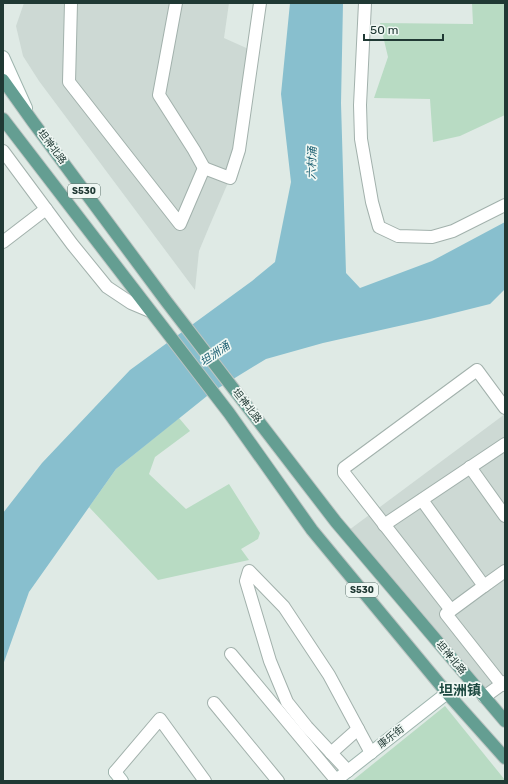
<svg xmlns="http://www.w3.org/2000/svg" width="508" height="784" viewBox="0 0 508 784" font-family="Rubik,'Noto Sans SC',sans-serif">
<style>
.built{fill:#cdd9d4}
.green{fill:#b8dbc3}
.water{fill:#88bfce}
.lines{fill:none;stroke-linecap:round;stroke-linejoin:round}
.street-casing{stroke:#a2b1ac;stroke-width:14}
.secondary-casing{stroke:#9eb5ae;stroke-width:14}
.primary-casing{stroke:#bcc4c2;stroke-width:14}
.street{stroke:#fff;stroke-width:12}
.secondary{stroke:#fff;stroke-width:12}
.primary{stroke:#649e92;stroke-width:12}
.labels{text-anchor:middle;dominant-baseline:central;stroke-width:3.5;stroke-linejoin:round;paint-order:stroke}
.shield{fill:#eff7f3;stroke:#5e726d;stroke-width:1}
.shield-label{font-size:9px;font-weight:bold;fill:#203934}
.street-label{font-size:10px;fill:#203934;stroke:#eff7f3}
.water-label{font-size:11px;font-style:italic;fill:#1d6072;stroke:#eff7f3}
.district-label{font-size:14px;font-weight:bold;fill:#1d4a41;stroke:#eff7f3}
</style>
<rect width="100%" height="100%" fill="#dfeae5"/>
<g class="built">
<path d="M24,3H229L224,38L253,51L230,178L209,227L199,251L195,290L39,81L23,56L16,26Z"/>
<path d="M505,414V682L484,697L345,533Z"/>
</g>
<g class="green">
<path d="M472,3H505V115L460,136L433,142L430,99L374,98L388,57L380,23L473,24Z"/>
<path d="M179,418L190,431L155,457L149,474L186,509L229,484L260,533L258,539L241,549L249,560L158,580L89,507L116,469Z"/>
<path d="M445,706L505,780V781H352Z"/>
</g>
<path class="water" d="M290,3H343L341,103L346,273L360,288L432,261L505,222V289L490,304L430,319L323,343L266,359L212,392L116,469L29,592L3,665V513L42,463L130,370L252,281L275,262L291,182L281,94Z"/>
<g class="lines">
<g class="street-casing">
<g id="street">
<path d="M71,3L69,82L180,224L204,168L230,178L239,150L260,3"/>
<path d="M176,3L159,95L194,150L204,168"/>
<path d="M365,3L360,105L361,139L372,202L379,227L398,236L432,237L453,231L505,205"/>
<path d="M3,151L72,244L107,287L131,303L150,311"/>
<path d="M3,242L46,209"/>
<path d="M470,467L505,516"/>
<path d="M422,500L484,586L446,614L502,685"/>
<path d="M384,525L505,444"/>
<path d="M484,586L505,571"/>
<path d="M451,610L344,473V468L477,370L505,408"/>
<path d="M231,654L336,780"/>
<path d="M484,697L505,682"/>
<path d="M214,703L278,781"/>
<path d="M331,753L358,729"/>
<path d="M348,771L307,727L287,702L270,661L246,581L249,571L284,607L329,675L371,753"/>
<path d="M115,772L160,719L205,781"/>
</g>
</g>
<g class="secondary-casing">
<g id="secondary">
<path d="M3,57L26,108"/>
<path d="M115,772L122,781"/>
<path d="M335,781L447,693"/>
</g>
</g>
<g class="primary-casing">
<g id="primary">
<path d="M3,80L33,122L166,301L336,522L505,721"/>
<path d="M3,119L229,413L312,530L447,693L505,758"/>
</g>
</g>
<use href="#street" class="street"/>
<use href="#secondary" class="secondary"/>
<use href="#primary" class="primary"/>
</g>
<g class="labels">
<g class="shield">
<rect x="68" y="184" width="32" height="14" rx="3"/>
<rect x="346" y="583" width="32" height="14" rx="3"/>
</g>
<g class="shield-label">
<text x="84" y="191">S530</text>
<text x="362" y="590">S530</text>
</g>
<g class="street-label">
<text transform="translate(52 147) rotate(53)">坦神北路</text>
<text transform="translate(247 406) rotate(52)">坦神北路</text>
<text transform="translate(451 658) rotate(50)">坦神北路</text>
<text transform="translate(391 737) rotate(-38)">康乐街</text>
</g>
<g class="water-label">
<text transform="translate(312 163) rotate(-88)">六村涌</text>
<text transform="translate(215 354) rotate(-35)">坦洲涌</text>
</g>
<g class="district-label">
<text x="460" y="690">坦洲镇</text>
</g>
</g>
<rect width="508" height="784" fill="none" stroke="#203934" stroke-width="8"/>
<path d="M364 34v6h79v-6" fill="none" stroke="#203934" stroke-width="2"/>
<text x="370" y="34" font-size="12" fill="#203934" stroke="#eff7f3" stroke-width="3" paint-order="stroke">50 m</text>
</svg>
